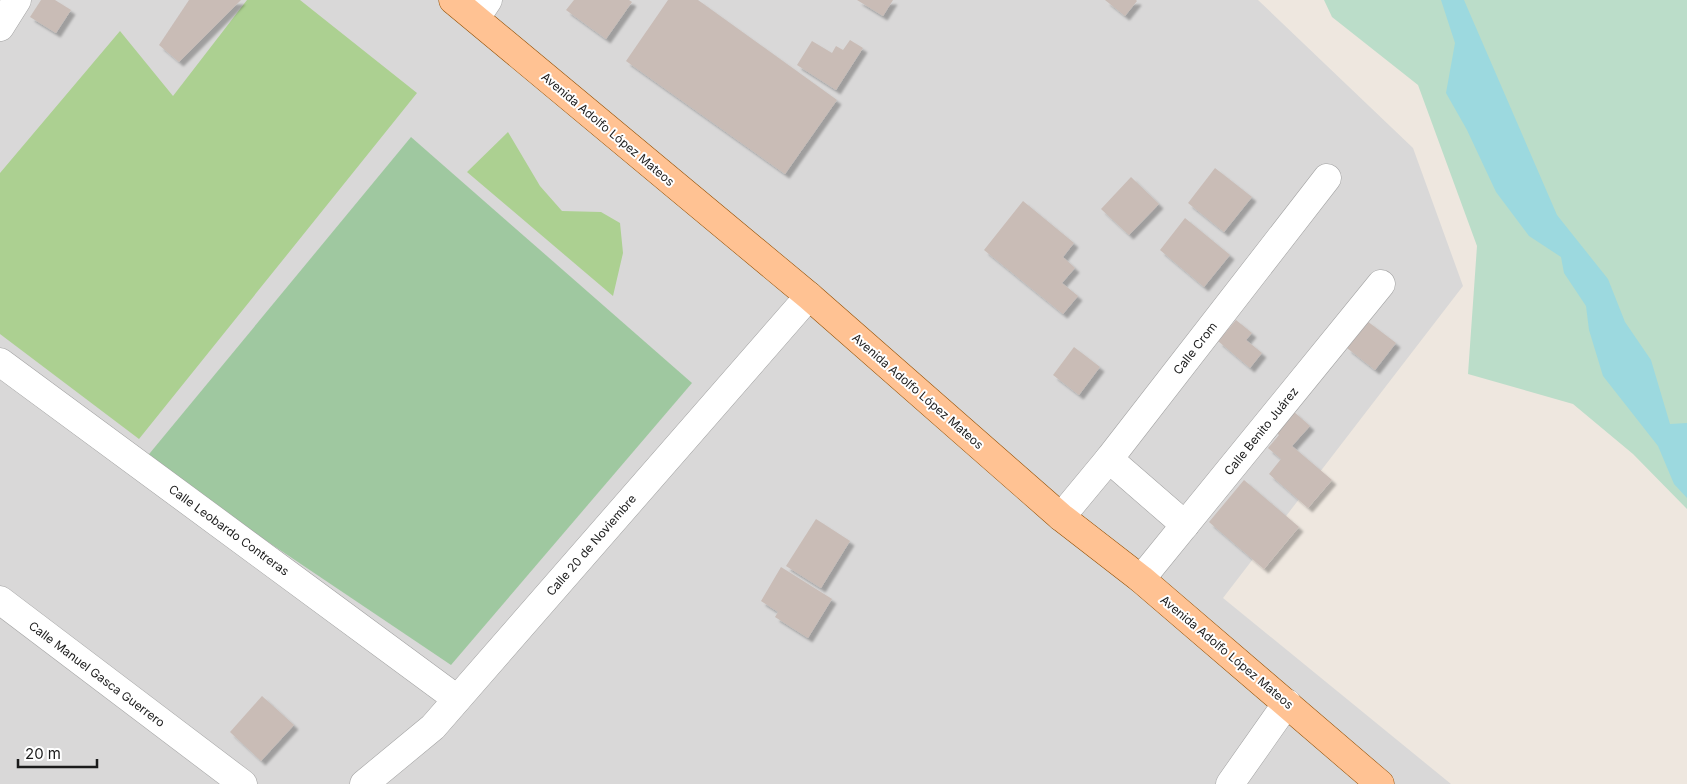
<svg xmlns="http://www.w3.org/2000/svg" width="1687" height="784" viewBox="0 0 1687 784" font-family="Inter,sans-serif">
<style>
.residential{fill:#d9d8d8}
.forest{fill:#acd091}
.wetland{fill:#bbddc9}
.cemetery{fill:#9fc8a0}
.water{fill:#9cd9df}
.building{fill:#c9bcb6;filter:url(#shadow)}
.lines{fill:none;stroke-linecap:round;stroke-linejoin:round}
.minor-casing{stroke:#a2a2a2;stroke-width:29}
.major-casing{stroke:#924e00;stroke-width:29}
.minor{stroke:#fff;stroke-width:28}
.major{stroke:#ffc293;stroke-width:28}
.labels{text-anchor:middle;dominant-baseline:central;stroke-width:4;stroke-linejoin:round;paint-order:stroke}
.street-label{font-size:12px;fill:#1b1b1b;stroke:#fff}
</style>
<defs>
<filter id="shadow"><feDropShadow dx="4.5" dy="4.5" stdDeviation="1" flood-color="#0004"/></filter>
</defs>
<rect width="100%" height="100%" fill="#eee7df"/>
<path class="residential" d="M0,0H1258L1413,148L1463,286L1223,598L1451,784H0Z"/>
<g class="forest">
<path d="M247,0H300L417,93L139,439L0,334V173L120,31L173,96Z"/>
<path d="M508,132L540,186L562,211L601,212L620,223L623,253L613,296L467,172Z"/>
</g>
<path class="wetland" d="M1324,0H1687V509L1633,454L1573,404L1468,374L1477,246L1418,85L1332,17Z"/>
<path class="cemetery" d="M411,137L692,383L451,665L145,459Z"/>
<path class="water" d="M1441,0H1464L1557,215L1608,279L1625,322L1651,360L1670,424L1687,423V498L1674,484L1658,446L1603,376L1589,330L1586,306L1564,273L1561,257L1529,236L1496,192L1467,130L1446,93L1455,43Z"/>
<g class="building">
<path d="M41,0H55L71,10L56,33L30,17Z"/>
<path d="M189,0H241L179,62L159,45Z"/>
<path d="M574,0H629L632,2L606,39L566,10Z"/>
<path d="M668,0H698L837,100L785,174L626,61Z"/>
<path d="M857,0H893L883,16Z"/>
<path d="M1105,0H1136L1137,1L1125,16Z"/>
<path d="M850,40L863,48L836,90L797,65L812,41L832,53L836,46L843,50Z"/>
<path d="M1215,168L1252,197L1224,232L1188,203Z"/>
<path d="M1131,177L1159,204L1129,235L1101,209Z"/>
<path d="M1023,201L1074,243L1063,257L1075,268L1062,283L1078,296L1063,314L984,250Z"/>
<path d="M1185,218L1230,255L1204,287L1160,250Z"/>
<path d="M1236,320L1252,333L1246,340L1262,353L1250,368L1218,341Z"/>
<path d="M1367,321L1396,343L1375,370L1347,348Z"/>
<path d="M1074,347L1100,367L1079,395L1053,375Z"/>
<path d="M1293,411L1310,426L1292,446L1332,480L1308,508L1269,474L1281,459L1268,448L1279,435L1276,432Z"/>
<path d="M1244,480L1299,527L1264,569L1209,522Z"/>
<path d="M816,519L850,541L821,588L786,566Z"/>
<path d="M781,567L832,599L808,638L775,617L778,612L761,601Z"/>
<path d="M262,696L294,725L261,761L230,732Z"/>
</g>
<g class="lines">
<g class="minor-casing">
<g id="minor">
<path d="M476,18L488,0"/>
<path d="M0,27L17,0"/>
<path d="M0,362L457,699"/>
<path d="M1109,459L1185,525"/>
<path d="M1061,517L1109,459L1327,178"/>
<path d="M1141,579L1381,284"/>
<path d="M0,600L243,784"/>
<path d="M364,784L433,727L809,296"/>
<path d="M1230,784L1287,703"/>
</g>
</g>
<g class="major-casing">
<path id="major" d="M453,0L809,296L1061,517L1141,579L1380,784"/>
</g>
<use href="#minor" class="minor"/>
<use href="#major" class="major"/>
</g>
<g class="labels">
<g class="street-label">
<text transform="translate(608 129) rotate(40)">Avenida Adolfo López Mateos</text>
<text transform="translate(1195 348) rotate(-52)">Calle Crom</text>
<text transform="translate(918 391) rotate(41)">Avenida Adolfo López Mateos</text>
<text transform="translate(1261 431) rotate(-51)">Calle Benito Juárez</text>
<text transform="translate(229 530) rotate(36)">Calle Leobardo Contreras</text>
<text transform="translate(591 545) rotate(-49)">Calle 20 de Noviembre</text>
<text transform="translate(1227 652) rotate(40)">Avenida Adolfo López Mateos</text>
<text transform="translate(97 674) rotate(37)">Calle Manuel Gasca Guerrero</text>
</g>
</g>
<path d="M18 759v8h79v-8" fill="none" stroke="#1b1b1b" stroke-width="2.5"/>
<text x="25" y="759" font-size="15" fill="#1b1b1b" stroke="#ffffff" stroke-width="4" paint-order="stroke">20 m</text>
</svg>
